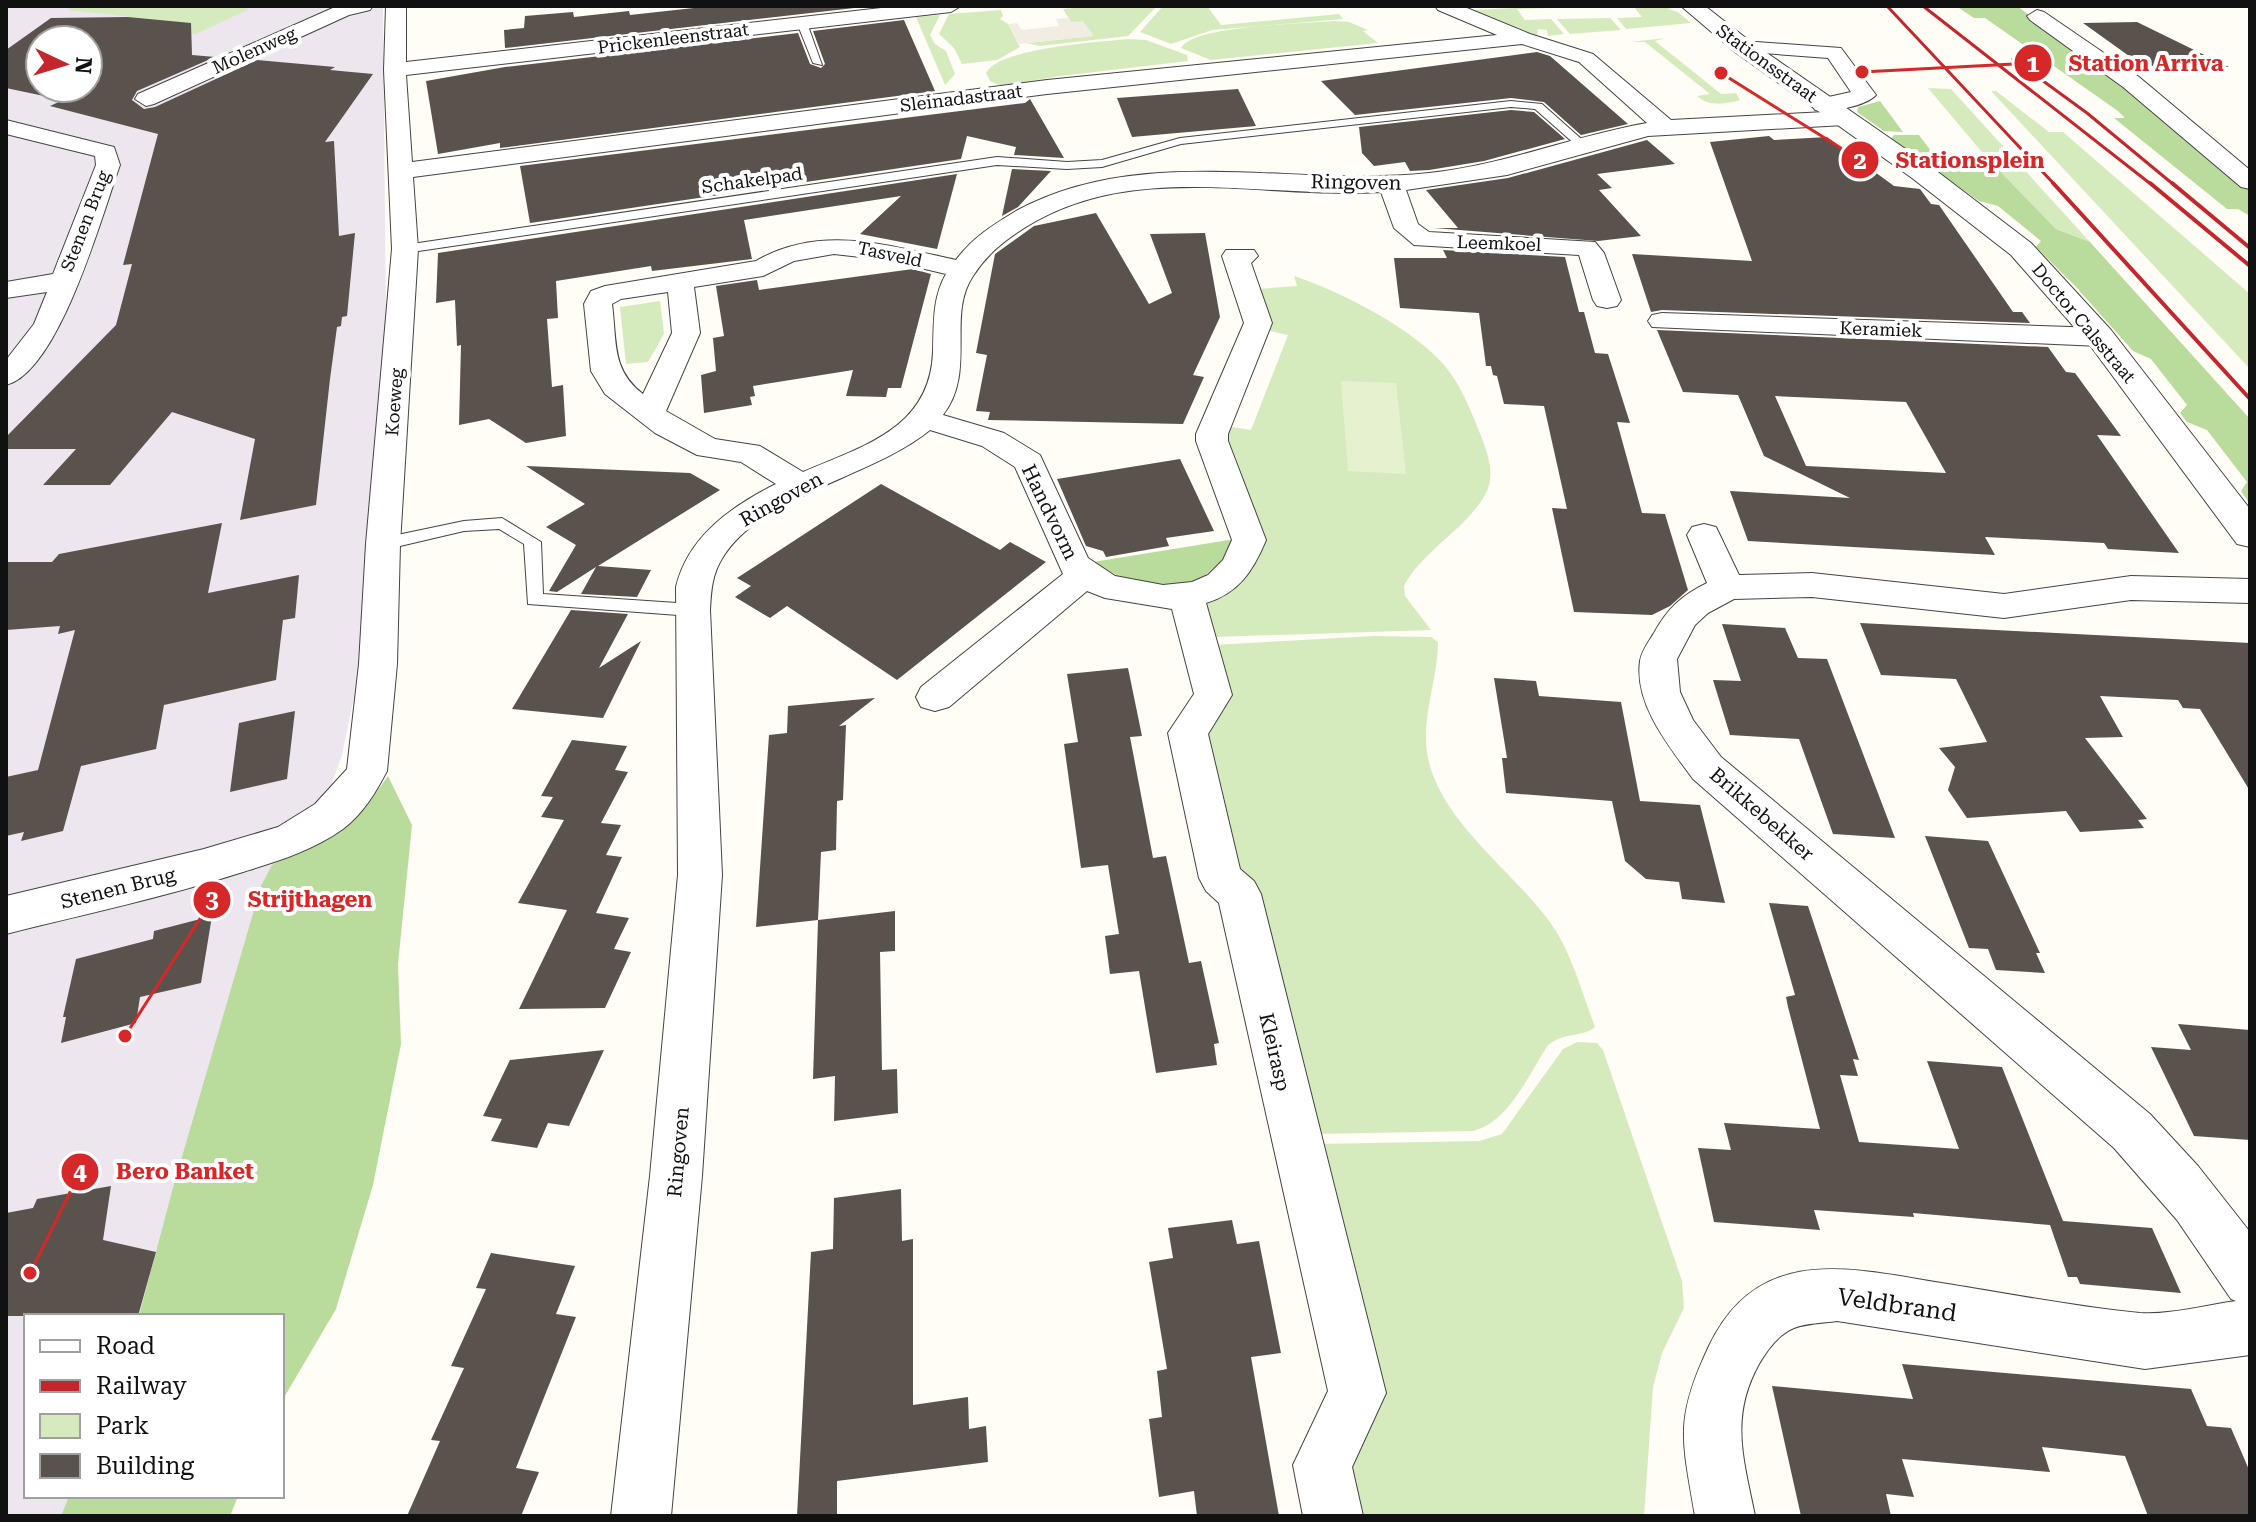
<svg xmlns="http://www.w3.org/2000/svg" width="2256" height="1522" viewBox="0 0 2256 1522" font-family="'Roboto Serif',serif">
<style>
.industrial{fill:#eee6ef;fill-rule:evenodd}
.green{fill:#d5ebbd}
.forest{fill:#b9dc9c}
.pitch{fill:#e6f2cf}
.plaza{fill:#f1ede2}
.building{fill:#5a524d;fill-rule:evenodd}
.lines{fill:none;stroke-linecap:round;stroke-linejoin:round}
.service-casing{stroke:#444;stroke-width:2}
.minor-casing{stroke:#444;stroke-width:2}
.tertiary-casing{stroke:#444;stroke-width:2}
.service{fill:#fff;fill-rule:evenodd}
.minor{fill:#fff;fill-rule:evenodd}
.tertiary{fill:#fff;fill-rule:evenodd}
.rail-far1{stroke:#c4262e;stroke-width:3}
.rail{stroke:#c4262e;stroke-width:4}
.labels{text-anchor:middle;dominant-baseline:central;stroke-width:8;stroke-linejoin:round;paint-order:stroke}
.far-street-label{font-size:18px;fill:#111;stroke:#fff}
.street-label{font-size:20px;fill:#111;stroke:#fff}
.near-street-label{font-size:24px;fill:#111;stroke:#fff}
.leader{fill:none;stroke:#d62828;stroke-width:3}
.callout-dot{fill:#d62828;stroke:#fff;stroke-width:3}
.mark-label{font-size:24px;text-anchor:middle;font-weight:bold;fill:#fff}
.callout-label{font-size:22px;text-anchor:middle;font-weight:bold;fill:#d62828;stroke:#fff;stroke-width:8;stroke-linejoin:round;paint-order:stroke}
</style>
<rect width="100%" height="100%" fill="#fffdf5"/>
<path class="industrial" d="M6,6H383L388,531L342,755L145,1316H26V1496H69L61,1516H6ZM40,40H88V88H40Z"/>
<g class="green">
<path d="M73,6H231L249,9L196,34L142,30L160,20L67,10Z"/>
<path d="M1096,6H1157L1128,36L1040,46L1026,43L1093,36L1071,22L1063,9Z"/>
<path d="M1163,6H1207L1221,25L1339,14L1343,19L1212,30L1171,44L1140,32Z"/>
<path d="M1462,6H1622L1517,9L1525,20L1551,19L1564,34L1548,36L1547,30L1538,29L1537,36L1473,10L1515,8L1472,6L1469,9Z"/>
<path d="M1633,6H1671L1673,8L1668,9L1678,12L1691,23L1626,29L1617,18L1642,17Z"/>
<path d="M1001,10L1003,16L1000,19L1008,24L1020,47L997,60L962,64L954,48L939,34L949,14Z"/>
<path d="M940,15L930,35L935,44L946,51L955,74L945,85L916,17Z"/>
<path d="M1610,18L1621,30L1570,34L1557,19Z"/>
<path d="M1334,21L1349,22L1368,30L1363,31L1378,43L1211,60L1181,48C1194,25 1304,24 1334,21Z"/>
<path d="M1666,38L1655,41L1721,94L1736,93L1740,100C1726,104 1709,107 1697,96L1710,94L1645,42H1630Z"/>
<path d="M1128,39L1146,40L1187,55L1188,61L1060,76L1001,86L990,81L986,73C998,48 1100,42 1128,39Z"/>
<path d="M1928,88L1951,89L2090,242L2056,229L1986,157Z"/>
<path d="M1991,91H1996L2049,132H2063L2250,294V369Z"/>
<path d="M1294,276C1340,291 1414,329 1445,366C1462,387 1471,411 1481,436C1488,455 1496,475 1485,495C1465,530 1423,550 1404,586L1405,596L1431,630L1213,637L1204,605L1247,572L1221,440L1226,426L1251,430L1288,335L1266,330L1258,289L1297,286Z"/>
<path d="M660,301L664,334L648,362L626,364L620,307Z"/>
<path d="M1374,636L1431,637L1438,642C1438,680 1420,719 1428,758C1442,824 1515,872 1552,925C1572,954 1582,993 1595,1027C1584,1037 1564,1032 1548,1045C1529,1074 1508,1123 1473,1131L1314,1134L1236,876L1201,737L1213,645Z"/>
<path d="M1577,1042L1597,1043L1603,1050L1682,1281L1684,1308L1662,1353L1653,1387L1644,1516H1355L1316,1144L1479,1141L1502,1134L1563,1049Z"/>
</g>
<g class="forest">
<path d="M1956,6H2017L2121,82L2250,190V216L2238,209H2227L2114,118H2125L2118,111L1985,18H1974Z"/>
<path d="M1880,101L1903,132L1884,131L1857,112L1858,107Z"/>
<path d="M1894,135H1919L1934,155L1986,157L2056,229L2090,242L2250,419V504L2241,491L2247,482L2207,430L2187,422L2180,413L2187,405L2151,359L2133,351L2077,288L2036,247L2041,241L1998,206L1979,201L1891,139Z"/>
<path d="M1235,539L1233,550L1198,582L1163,585L1125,580L1093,562Z"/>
<path d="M388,776L412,825L398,964L401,1044L373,1185L336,1309L282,1401V1316H139L174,1184L261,886L272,865L344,826L370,801Z"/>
<path d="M69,1496H238L230,1516H61Z"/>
</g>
<path class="pitch" d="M1341,381L1396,383L1406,474L1348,471Z"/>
<path class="plaza" d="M1068,18L1071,22L1083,21L1094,36L1019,44L1008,24L1017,23L1022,30L1059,26L1056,19Z"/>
<g class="building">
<path d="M712,6H872L505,48L504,30L524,28L525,16L573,12L574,17L629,11L630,15Z"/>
<path d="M128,17L191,23L192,55L215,57L137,91L132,100L144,109L155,107L257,60L335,67L330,70L373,74L325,142L334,141L339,236L355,233L347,316L342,317L341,326L337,327L330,379L316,505L240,520L255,439L172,412L110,485H43L76,449H6V437L116,325L132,264L123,265L158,134L50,106L63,100L6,88V50L51,18ZM40,40H88V88H40Z"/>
<path d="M904,20L935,91L500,148V143L438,154L426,81L505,67L798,33L810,64L821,68L825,64L813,31Z"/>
<path d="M2137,22L2229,67L2143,66L2083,23Z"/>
<path d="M1537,52L1550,56L1628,124L1581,135L1544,102L1511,98L1355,115L1321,81Z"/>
<path d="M1238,89L1256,126L1132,137L1117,98Z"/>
<path d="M1030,99L1064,158L1014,155L1016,147L967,136L961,159L530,223L520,166L1025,103Z"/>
<path d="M1511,110L1534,112L1565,139L1484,161L1429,170L1410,171L1405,162L1374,166L1362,153L1359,127Z"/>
<path d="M1769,136L1774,140L1827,137L1894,186L1920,189L1931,204L1939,205L2013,312H2022L2030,323L1662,310L1651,312L1632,254L1752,261L1710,142Z"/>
<path d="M1647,140L1675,164L1597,174L1612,188L1599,190L1641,236L1598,241L1434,228H1458L1426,190L1508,178Z"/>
<path d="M1012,169L1051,171L1018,207L1002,216Z"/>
<path d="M957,174L937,249L860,234L901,196L744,220L752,259L652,271L651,266L556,281L558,318L547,319L552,387L563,385L566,436L526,443L489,419L459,425L461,345L457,346L455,300L436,303L438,253Z"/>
<path d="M1096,213L1149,304L1172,293L1150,234L1205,233L1220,317L1193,375L1204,377L1183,424L988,420L990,412L976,411L987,355L976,353L995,254L1034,226Z"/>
<path d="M1443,250L1565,257L1579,312H1584L1595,353L1608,354L1630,423L1617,422L1642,513L1665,514L1688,590L1670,606L1652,615L1574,612L1552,508L1567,509L1544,406L1504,404L1497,376L1493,375L1491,366H1486L1479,313L1400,308L1394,258H1447Z"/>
<path d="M913,269L931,274L901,388H888L886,397L846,396L853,370L753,386L755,396L750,397L752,405L704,413L701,375L716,371L713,338L724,336L716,286L757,280L759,290Z"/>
<path d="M1657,330L2048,347L2066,372L2075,373L2121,436L2097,435L2179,553L2108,549L2104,543L1985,537L1995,555L1748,541L1730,491L1850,498L1764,456L1738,395L1683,392ZM1775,396L1906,402L1946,473L1806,466Z"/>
<path d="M1180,459L1214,531L1166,538L1169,546L1106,557L1103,551L1086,546L1057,479Z"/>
<path d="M526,466L690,473L720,490L598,566L651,570L637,597L581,594L596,567L557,592L549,591L576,545L546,527L585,504Z"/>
<path d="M881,484L1000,550L1010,542L1046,562L897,680L787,606L770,618L735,597L751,586L737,578Z"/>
<path d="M222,523L208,593L299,575L295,618L283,620L276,680L164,705L156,749L81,766L63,831L21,841L24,832L6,836V777L38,770L75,630L58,634L60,626L6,630V562H52L59,554Z"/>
<path d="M571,610L628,614L599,668L641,641L603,718L512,709Z"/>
<path d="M1860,623L2250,643V791L2200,709L2183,708L2178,700L2100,696L2123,737L2085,738L2147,819L2138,820L2144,828L2080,832L2066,811L1967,818L1948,790L1955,767L1939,748L1987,742L1956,679L1881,675Z"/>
<path d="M1722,624L1785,628L1798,658L1827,659L1895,838L1833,834L1799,739L1730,735L1713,680L1741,681Z"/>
<path d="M1128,668L1142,736L1130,737L1153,858L1166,856L1189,963L1201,961L1219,1043L1214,1044L1217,1065L1156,1073L1139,971L1110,974L1105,936L1119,934L1108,865L1081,868L1064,744L1078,742L1067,674Z"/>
<path d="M1494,678L1536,681L1539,696L1621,702L1640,801L1700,805L1725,903L1682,899L1679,882L1646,879L1625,861L1612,801L1506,793L1502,758H1507Z"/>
<path d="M875,698L839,726L846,725L843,800L837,801L836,850L821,852L818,920L756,927L769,735L787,733L788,706Z"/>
<path d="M295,711L287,779L230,792L239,723Z"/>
<path d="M572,740L627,746L615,770L628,772L601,823L621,825L606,855L622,857L596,913L629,918L614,949L631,952L605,1008L519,1009L567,910L518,903L564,820L541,817L553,797L541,796Z"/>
<path d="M1925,836L1988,841L2040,953H2036L2045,973L1996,970L1988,949L1969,948Z"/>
<path d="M1769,903L1808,906L1859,1060L1853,1059L1858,1076L1840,1075L1859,1142L1959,1149L1927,1061L2002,1067L2063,1221L2152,1228L2181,1293L2080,1284L2077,1277H2068L2050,1225L1913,1213L1914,1217L1814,1210L1820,1230L1714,1222L1698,1148L1731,1150L1724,1123L1820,1129L1788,1007L1786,997L1795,995Z"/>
<path d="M895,911V951L880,952L882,1070L897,1069L898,1113L834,1121L835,1076L813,1079L818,920Z"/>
<path d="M212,916L201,983L140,997L136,1023L61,1043L66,1017H63L76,959L153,939L154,931Z"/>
<path d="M2178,1024L2250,1030V1140L2194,1136L2151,1047L2191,1050Z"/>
<path d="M604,1050L569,1126L548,1123L537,1148L491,1141L502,1119L483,1116L510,1060Z"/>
<path d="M111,1186L103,1240L156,1252L138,1316H6V1213L33,1208L37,1199Z"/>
<path d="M901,1189L902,1241L913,1239V1405L968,1397L969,1429L986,1426L988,1462L837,1481V1516H797L811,1252L833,1249L834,1198Z"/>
<path d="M1232,1220L1237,1244L1259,1241L1281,1353L1251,1357L1279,1516H1197L1194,1491L1159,1497L1149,1419L1162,1417L1157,1371L1167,1369L1149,1262L1173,1258L1168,1228Z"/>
<path d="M491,1253L575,1266L556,1314L576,1317L516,1468L539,1472L521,1516H407L440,1441L431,1440L464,1368L451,1366L486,1289L476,1288Z"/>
<path d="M1902,1364L2191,1389L2207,1426L2231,1428L2250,1472V1516H2148L2125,1456L2042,1447L2050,1472L1902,1459L1914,1497L1886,1494L1891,1516H1801L1772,1386L1913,1399Z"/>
</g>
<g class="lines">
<g class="service-casing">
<g id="service">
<path d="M802,20L807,23L822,65L813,63L797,23Z"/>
<path d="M1511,101L1542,104L1587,144L1577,146L1535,109L1511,107L1181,144L1102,167L1067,169L997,165L405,253L398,249L405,245L997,157L1067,162L1102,160L1180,138Z"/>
<path d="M502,518L541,542L543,594L692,604L701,610L692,616L528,604L524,544L499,529L464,531L383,550L374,544L383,538L464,521Z"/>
</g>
</g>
<g class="minor-casing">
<g id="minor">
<path d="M373,6L370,10L349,15L154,104L146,106L135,99L138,94L335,7Z"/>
<path d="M386,6H406V62L899,6H961L951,12L406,75L412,162L1047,80L1497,35L1438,10L1435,6H1462L1530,34L1593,54L1671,120L1844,111L1852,113L1855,118L1852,123L1844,125L1648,136L1507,175L1406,190L1418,224L1429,232L1595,242L1604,253L1621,300L1617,306L1607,308L1597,306L1593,300L1579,255L1414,245L1394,228L1381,192C1266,199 1142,162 1036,221C1010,236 989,251 973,276C946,316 977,371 943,415L1004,433L1040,455L1088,558L1115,576L1163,585L1192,582L1208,575L1223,560L1232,540L1196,441V434L1244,323L1222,256L1226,250H1254L1258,256L1251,263L1272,323L1228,434V441L1266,540C1253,571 1239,593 1206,603L1232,695L1208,734L1240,869L1254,881L1261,894L1386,1393L1352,1467L1363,1516H1303L1293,1465L1328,1391L1219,903L1206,891L1199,878L1168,733L1194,694L1172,609L1105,598L1087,591L949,707L935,711L921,707L916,697L921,687L1063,574L1015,467L982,446L930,430C873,477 761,495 723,557C712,574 711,591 710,610L722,875L702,1176L671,1516H611L650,1176L678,875L676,587C688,536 732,506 776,484L741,462L697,455L655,433L605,394L591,371L584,304L591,291L605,286L756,261C820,224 887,245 956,260C972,238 993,225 1016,211C1143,142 1292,188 1429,173C1505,165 1573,136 1647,123L1579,62L1522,44L1047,94L413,177L418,249L400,544L397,664L387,771C376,792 363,814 343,829C312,851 278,861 243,872C165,897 85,914 6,934V896L204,849L278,827L315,804L347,769L359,664L366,544L392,249L384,70ZM834,254L887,260L946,274C932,298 934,325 933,352C930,429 863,446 803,472L760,446L715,439L666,411L700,333L694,287L763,276L794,261ZM668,292L672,333L643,394C611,370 617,341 612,304L621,299Z"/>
<path d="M2037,10L2044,12L2139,77L2250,170V189L2241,187L2123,87L2030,20L2027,16Z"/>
<path d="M1743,41L1841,48L1876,95C1866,106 1830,113 1815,110L1812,105L1815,100L1851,92L1828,58L1736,51L1733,47Z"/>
<path d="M6,120L114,147L120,165C102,215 59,372 6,385V360L34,324L47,292L6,298V282L53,274L96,165L95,156L6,134Z"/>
<path d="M1662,313L2100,328L2110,331L2114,337L2110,343L2100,346L1652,327L1648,321L1652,315Z"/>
<path d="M1704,524L1716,527L1739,575L1812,573L2004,594L2131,576L2250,579V603L2131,600L2004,618L1812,597L1734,599L1708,613L1695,625L1677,659L1680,692L1693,720L1721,757L2150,1114L2198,1166L2250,1232V1355L2145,1369L1837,1321C1823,1323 1807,1323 1794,1328C1779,1334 1767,1350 1759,1364C1729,1418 1744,1460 1755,1516H1695C1682,1439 1674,1420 1709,1346C1760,1238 1860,1271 1954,1285C2016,1295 2078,1307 2140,1313C2170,1315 2206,1305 2236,1301L2231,1299L2177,1220L2114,1148L1693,779C1669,746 1634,704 1640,661C1641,652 1649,641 1654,633C1668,608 1681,596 1707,583L1687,535L1692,527Z"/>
</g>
</g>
<g class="tertiary-casing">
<path id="tertiary" d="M1681,6H1705L1751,42L1930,166L2031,243L2111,330L2250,509V547L2237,544L2089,344L2011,255L1912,178L1735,52Z"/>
</g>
<use href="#service" class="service"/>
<use href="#minor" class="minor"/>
<use href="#tertiary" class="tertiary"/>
<g class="rail-far1">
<path d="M1887,6L2055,185"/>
<path d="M1923,6L2152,185"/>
<path d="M2013,59L2087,113L2174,185"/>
</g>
<g class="rail">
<path d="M2053,183L2250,399"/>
<path d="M2150,183L2250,266"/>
<path d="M2172,183L2250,248"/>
</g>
</g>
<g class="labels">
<g class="far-street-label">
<text transform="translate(673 38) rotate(-7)">Prickenleenstraat</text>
<text transform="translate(254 50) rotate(-24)">Molenweg</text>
<text transform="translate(1767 63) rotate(36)">Stationsstraat</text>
<text transform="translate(961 98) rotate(-7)">Sleinadastraat</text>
<text transform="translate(752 180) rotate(-8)">Schakelpad</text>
<text transform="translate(85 221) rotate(-69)">Stenen Brug</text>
<text transform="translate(1499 243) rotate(2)">Leemkoel</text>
<text transform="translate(890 254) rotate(12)">Tasveld</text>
<text transform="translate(2084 323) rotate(50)">Doctor Calsstraat</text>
<text transform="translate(1881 329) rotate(2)">Keramiek</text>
<text transform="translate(394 402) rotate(-86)">Koeweg</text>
</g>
<g class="street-label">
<text transform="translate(1356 182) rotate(1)">Ringoven</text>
<text transform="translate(781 499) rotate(-29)">Ringoven</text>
<text transform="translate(1050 512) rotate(64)">Handvorm</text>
<text transform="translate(1762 814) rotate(41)">Brikkebekker</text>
<text transform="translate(118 888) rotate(-14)">Stenen Brug</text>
<text transform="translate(1275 1052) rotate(77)">Kleirasp</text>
<text transform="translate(678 1152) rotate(-85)">Ringoven</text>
</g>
<g class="near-street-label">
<text transform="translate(1897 1305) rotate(8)">Veldbrand</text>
</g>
</g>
<path class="leader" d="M1862 72L2033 63M1721 73L1860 160M125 1036L212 900M30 1273L80 1172"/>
<g class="callout-dot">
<circle cx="1862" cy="72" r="8"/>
<circle cx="1721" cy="73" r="8"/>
<circle cx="125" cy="1036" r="8"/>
<circle cx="30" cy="1273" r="8"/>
<circle cx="2033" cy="63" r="20"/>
<circle cx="1860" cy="160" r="20"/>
<circle cx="212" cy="900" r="20"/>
<circle cx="80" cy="1172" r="20"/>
</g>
<g class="mark-label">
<text x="2033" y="72">1</text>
<text x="1860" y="169">2</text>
<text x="212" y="908">3</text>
<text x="80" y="1180">4</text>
</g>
<g class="callout-label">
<text x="2146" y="71">Station Arriva</text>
<text x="1970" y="168">Stationsplein</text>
<text x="310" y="907">Strijthagen</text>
<text x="185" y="1179">Bero Banket</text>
</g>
<rect width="2256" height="1522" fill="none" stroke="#111111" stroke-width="16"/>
<rect x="24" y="1314" width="260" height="184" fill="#ffffff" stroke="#a0a0a0" stroke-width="2"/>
<rect x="40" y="1340" width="40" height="12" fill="#ffffff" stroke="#a0a0a0" stroke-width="2"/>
<text x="96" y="1354" font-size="24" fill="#111111">Road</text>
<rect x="40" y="1380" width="40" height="12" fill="#c4262e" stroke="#a0a0a0" stroke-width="2"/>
<text x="96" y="1394" font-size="24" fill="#111111">Railway</text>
<rect x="40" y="1414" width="40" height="24" fill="#d5ebbd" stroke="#a0a0a0" stroke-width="2"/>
<text x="96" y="1434" font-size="24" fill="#111111">Park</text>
<rect x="40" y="1454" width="40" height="24" fill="#5a524d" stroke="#a0a0a0" stroke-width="2"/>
<text x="96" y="1474" font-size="24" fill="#111111">Building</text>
<g transform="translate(64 64) rotate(94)"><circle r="38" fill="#ffffff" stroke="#a0a0a0" stroke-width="2"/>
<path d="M0-6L14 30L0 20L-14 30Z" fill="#c4262e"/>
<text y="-12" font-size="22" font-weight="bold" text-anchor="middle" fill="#111111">N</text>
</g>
</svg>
